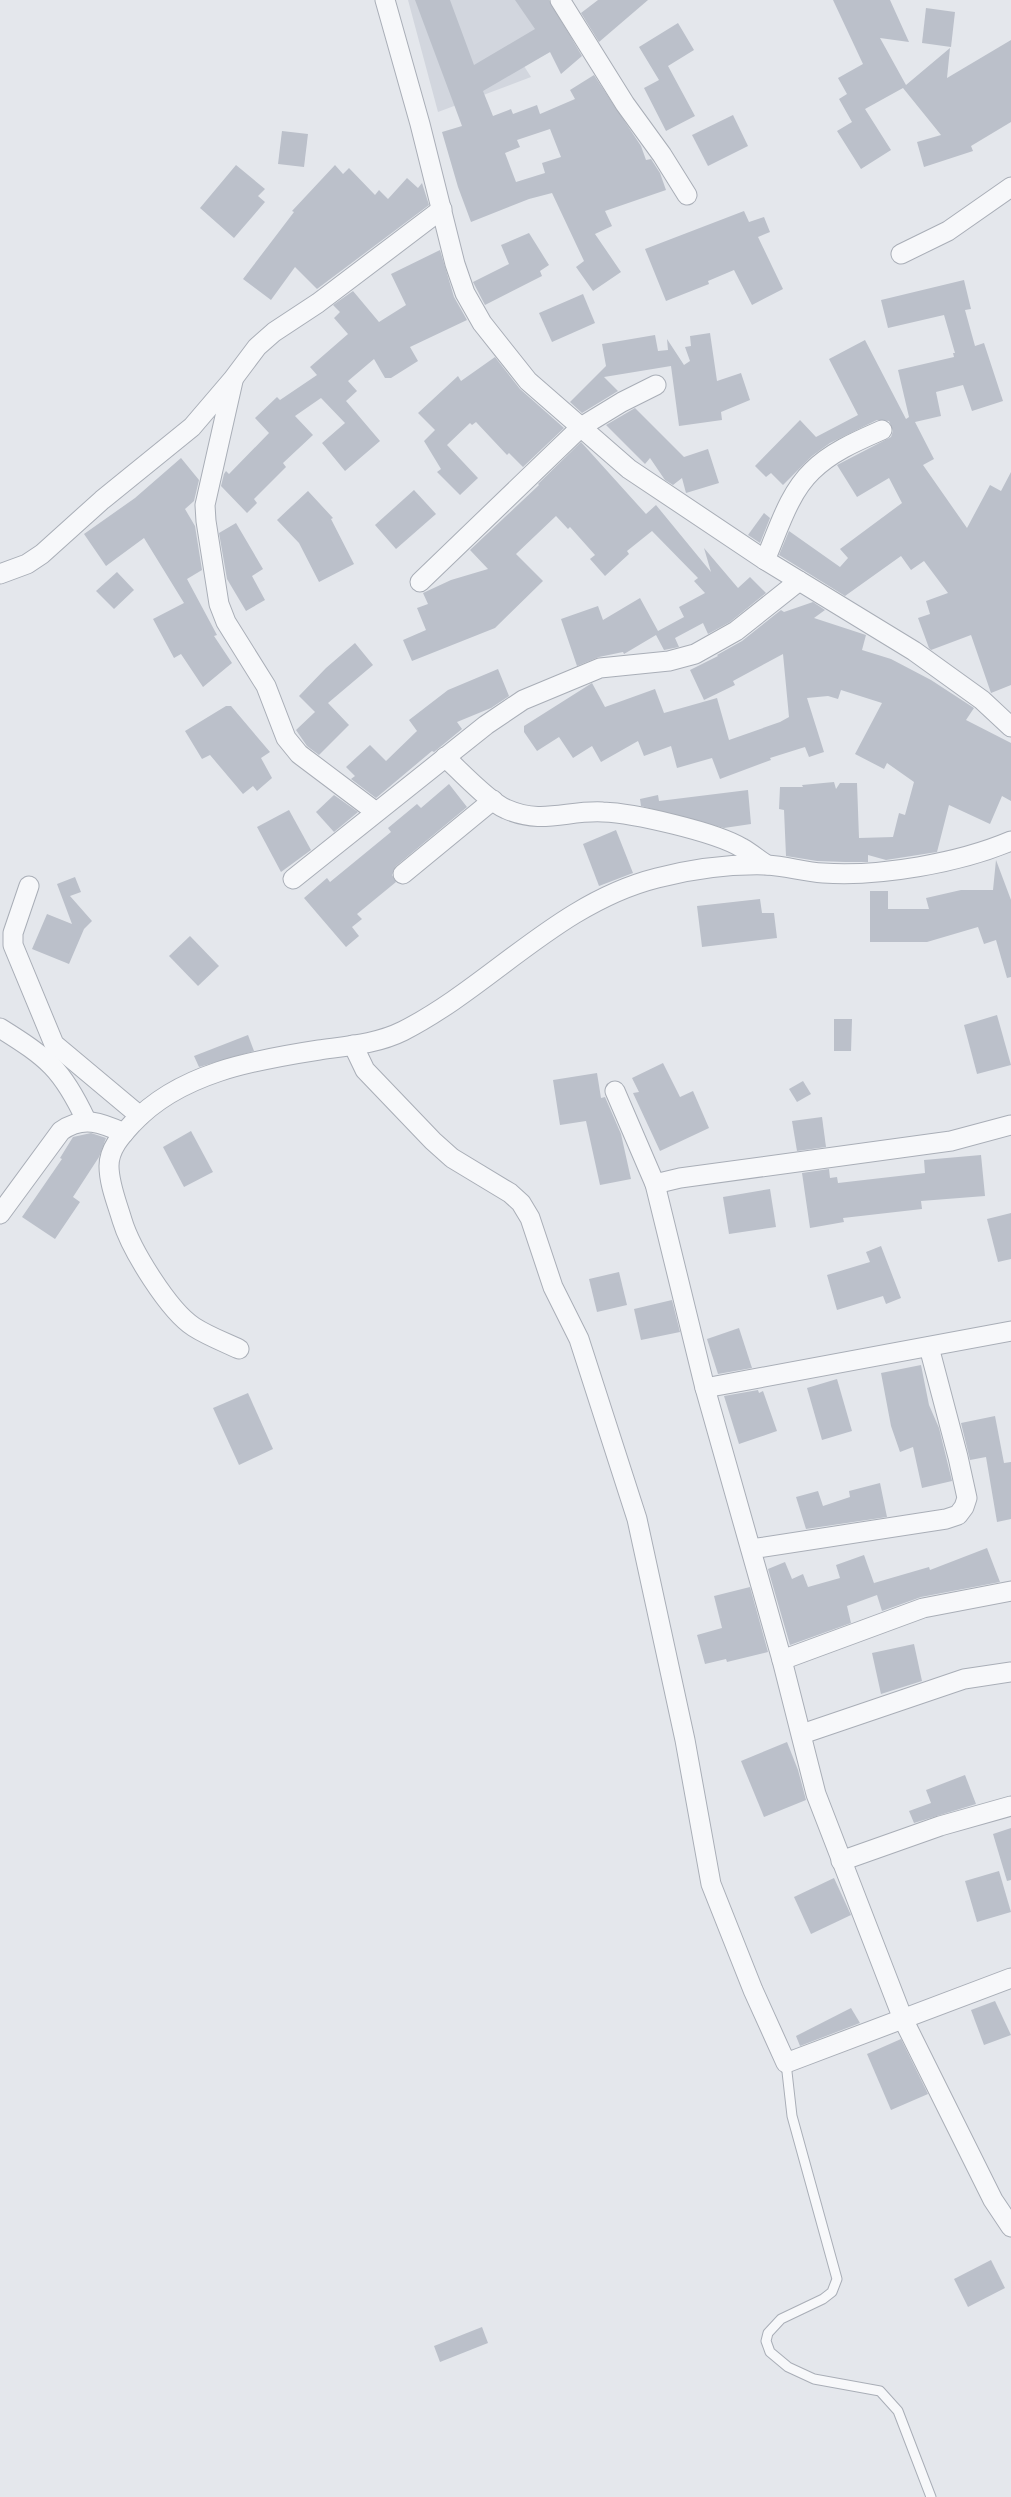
<svg xmlns="http://www.w3.org/2000/svg" width="1011" height="2497" viewBox="0 0 1011 2497" font-family="Manrope,sans-serif">
<style>
.built{fill:#d2d6de}
.building{fill:#bbc0ca;fill-rule:evenodd}
.lines{fill:none;stroke-linecap:round;stroke-linejoin:round}
.lane-casing{stroke:#a9aeb7;stroke-width:11}
.street-casing{stroke:#a9aeb7;stroke-width:21}
.lane{stroke:#f7f8fa;stroke-width:9}
.street{stroke:#f7f8fa;stroke-width:19}
</style>
<rect width="100%" height="100%" fill="#e4e7ec"/>
<path class="built" d="M408,0H549L574,39L524,66L531,77L438,112Z"/>
<g class="building">
<path d="M415,0H450L474,65L535,29L515,0H549L582,56L561,74L550,52L483,91L493,116L511,109L513,114L537,105L540,114L575,99L570,90L594,75L641,146L646,160L651,159L660,173L666,190L605,211L612,226L595,234L621,272L593,291L576,267L584,261L552,193L529,199L471,222L458,187L442,132L462,126ZM550,129L561,157L542,163L545,173L516,182L505,153L520,147L517,140Z"/>
<path d="M598,0H648L599,42L581,13Z"/>
<path d="M833,0H890L909,42L880,38L906,85L950,48L947,78L1011,40V122L971,146L973,151L924,167L917,142L941,135L903,88L865,109L891,150L861,169L837,131L852,122L839,99L847,94L838,78L863,64Z"/>
<path d="M926,8L955,12L951,47L922,43Z"/>
<path d="M678,23L694,50L668,66L695,116L666,131L644,88L659,80L639,47Z"/>
<path d="M733,115L748,146L708,166L692,135Z"/>
<path d="M282,131L308,134L304,167L278,164Z"/>
<path d="M236,165L265,189L258,196L265,202L234,238L200,208Z"/>
<path d="M335,165L343,174L349,168L375,195L379,190L388,199L407,178L418,188L422,183L429,205L317,289L295,267L271,300L243,279L294,212L292,211Z"/>
<path d="M744,211L749,222L764,217L770,232L758,237L783,289L752,305L734,270L708,281L709,284L666,301L645,249Z"/>
<path d="M529,233L549,265L540,271L542,276L485,305L473,282L509,264L501,245Z"/>
<path d="M440,250L454,297L467,320L410,347L418,361L391,378H385L374,359L348,381L357,391L346,401L380,441L345,471L322,443L345,423L321,398L295,416L313,435L283,463L286,467L254,499L257,503L247,513L221,486L224,474L226,471L229,474L269,433L255,418L277,397L280,400L317,375L310,367L348,334L334,318L340,312L333,305L353,291L379,322L406,305L391,274Z"/>
<path d="M964,280L971,309L965,310L975,346L984,343L1003,401L972,411L963,385L936,392L941,416L915,422L934,459L923,465L967,528L990,485L1001,491L1011,472V685L991,693L971,635L931,650L929,648L918,618L930,614L926,601L948,593L924,561L911,570L901,556L845,596L779,555L789,531L840,567L848,558L840,549L902,503L889,478L857,497L837,465L891,437L893,431L889,421L877,420L830,443L812,456L783,485L771,473L766,477L755,466L800,420L816,437L858,415L829,359L865,340L906,419L909,417L898,370L954,357L953,353H955L944,315L888,328L881,300Z"/>
<path d="M583,294L595,323L552,342L539,313Z"/>
<path d="M710,333L717,381L741,373L750,400L721,412L722,420L679,426L671,366L604,377L618,391L582,413L570,402L606,366L602,344L655,335L658,351L668,350L667,339L684,365L690,361L685,347L691,346L690,336Z"/>
<path d="M495,357L520,389L564,428L523,467L509,453L507,455L476,422L472,425L470,423L447,445L478,478L460,495L437,472L441,469L424,441L435,430L418,413L458,376L461,381Z"/>
<path d="M635,408L684,457L708,449L719,483L686,493L682,478L673,485L665,480L650,458L645,464L606,425Z"/>
<path d="M581,442L646,514L656,505L711,572L704,548L738,588L750,577L766,593L730,622L708,634L703,623L675,638L679,647L664,650L656,635L624,654L623,652L599,657L577,666L561,619L598,606L603,620L640,598L658,631L684,617L679,607L705,593L694,581L698,578L652,531L627,551L629,554L605,576L590,559L595,555L570,527L568,529L556,516L516,554L543,581L495,628L412,661L403,640L426,630L417,608L428,604L423,593L451,580L488,569L470,550L539,485L538,484Z"/>
<path d="M181,458L199,480L194,501L185,509L195,526L202,570L187,579L217,635L214,636L232,663L203,687L181,654L174,658L153,619L184,603L144,538L106,566L84,534L135,498Z"/>
<path d="M414,490L436,514L396,549L375,525Z"/>
<path d="M308,491L333,518L331,519L354,564L319,582L299,543L277,520Z"/>
<path d="M764,513L770,518L760,543L748,535Z"/>
<path d="M236,523L263,569L252,576L265,600L246,611L227,579L219,533Z"/>
<path d="M117,572L134,590L114,609L96,591Z"/>
<path d="M813,602L825,610L814,618L866,635L862,650L891,659L931,680L974,708L966,720L1011,743V801L1002,796L990,824L949,805L937,852L886,860L868,855V862H845L817,861L786,856L784,810L779,809L780,787H803L802,785L834,782L836,789L840,783H857L859,838L893,837L899,813L905,815L914,782L887,763L884,769L855,754L882,703L841,690L838,699L828,696L807,698L824,752L809,757L805,747L770,758L771,760L720,779L712,758L677,768L671,746L644,756L638,741L601,762L592,746L573,758L559,737L537,751L524,732V726L592,683L605,707L655,689L664,713L717,698L729,740L780,722L789,717L783,654L733,681L735,685L704,700L690,670L718,656L717,655L742,641L781,610L784,612Z"/>
<path d="M355,643L373,665L328,703L349,725L319,755L307,746L296,730L315,712L299,696L326,668Z"/>
<path d="M498,669L509,696L491,708L457,722L462,729L434,752L432,751L376,798L351,779L355,776L346,767L370,745L386,761L417,731L409,720L448,690Z"/>
<path d="M226,706H231L270,752L261,758L272,778L257,791L253,786L243,794L210,755L202,759L185,731Z"/>
<path d="M449,784L467,807L396,866L392,875L396,882L357,914L362,919L352,927L359,936L346,947L304,898L327,878L330,882L391,832L388,828L417,804L421,808Z"/>
<path d="M748,790L751,824L724,828L641,806L640,799L658,795L659,801Z"/>
<path d="M334,795L358,812L334,832L316,812Z"/>
<path d="M289,810L311,850L281,872L257,827Z"/>
<path d="M616,830L633,873L599,886L583,844Z"/>
<path d="M996,860L1011,900V977L1007,978L996,940L984,944L978,927L927,942H870V891H888V909H929L926,898L961,890H993Z"/>
<path d="M75,877L81,892L70,896L92,921L84,929L69,964L32,949L47,914L72,924L57,884Z"/>
<path d="M760,899L762,913H774L777,938L702,947L697,906Z"/>
<path d="M190,936L219,966L198,986L169,956Z"/>
<path d="M997,1015L1011,1065L977,1074L964,1025Z"/>
<path d="M834,1019H852L851,1051H834Z"/>
<path d="M248,1035L254,1051L199,1067L194,1056Z"/>
<path d="M663,1063L680,1097L693,1091L709,1128L660,1151L633,1093L639,1092L632,1078Z"/>
<path d="M597,1073L601,1098L605,1097L621,1134L631,1179L600,1185L586,1121L560,1125L553,1080Z"/>
<path d="M803,1081L811,1094L797,1102L789,1089Z"/>
<path d="M822,1117L826,1147L797,1151L792,1121Z"/>
<path d="M191,1131L213,1172L184,1187L163,1147Z"/>
<path d="M91,1133L106,1138L99,1157L73,1197L80,1202L55,1239L22,1217L62,1159L60,1158L73,1137Z"/>
<path d="M981,1155L985,1196L921,1201L922,1209L843,1218L844,1222L810,1228L802,1173L829,1169L830,1178L837,1177L838,1183L925,1173L924,1160Z"/>
<path d="M770,1189L776,1227L729,1234L723,1197Z"/>
<path d="M1011,1213V1259L998,1262L987,1219Z"/>
<path d="M881,1246L901,1298L886,1304L883,1296L837,1310L827,1275L870,1262L866,1252Z"/>
<path d="M619,1272L627,1305L597,1312L589,1279Z"/>
<path d="M672,1300L680,1332L641,1340L634,1309Z"/>
<path d="M739,1328L752,1368L718,1374L707,1339Z"/>
<path d="M921,1365L929,1405L939,1428L952,1481L922,1488L913,1447L900,1452L891,1426L881,1373Z"/>
<path d="M837,1379L852,1431L822,1440L807,1388Z"/>
<path d="M758,1390L759,1393L763,1391L777,1431L739,1444L724,1396Z"/>
<path d="M248,1393L273,1449L239,1465L213,1408Z"/>
<path d="M995,1416L1004,1463L1011,1462V1519L997,1522L986,1457L970,1460L961,1423Z"/>
<path d="M880,1483L887,1517L806,1529L796,1497L818,1491L823,1506L850,1497L849,1491Z"/>
<path d="M987,1548L1000,1582L921,1597L882,1611L877,1595L847,1606L851,1623L790,1645L768,1569L785,1562L792,1579L803,1574L808,1587L840,1578L836,1565L864,1555L875,1586L874,1583L929,1567L930,1570Z"/>
<path d="M750,1587L768,1652L727,1662L726,1659L705,1664L697,1635L722,1628L714,1596Z"/>
<path d="M914,1644L922,1681L881,1694L872,1653Z"/>
<path d="M787,1742L798,1770L806,1800L764,1817L741,1761Z"/>
<path d="M965,1775L976,1804L914,1823L909,1811L931,1803L926,1790Z"/>
<path d="M1011,1828V1880L1007,1881L993,1834Z"/>
<path d="M999,1871L1011,1912L977,1922L965,1881Z"/>
<path d="M834,1878L851,1915L811,1934L794,1897Z"/>
<path d="M995,2001L1011,2035L984,2045L971,2010Z"/>
<path d="M851,2008L860,2023L800,2046L796,2036Z"/>
<path d="M901,2039L928,2094L891,2110L867,2054Z"/>
<path d="M991,2260L1005,2288L968,2307L954,2279Z"/>
<path d="M482,2327L488,2343L440,2362L434,2346Z"/>
</g>
<g class="lines">
<g class="lane-casing">
<path id="lane" d="M786,2063L792,2116L837,2279L832,2292L823,2299L781,2319L768,2333L766,2341L770,2352L788,2367L814,2379L880,2391L898,2411L931,2497"/>
</g>
<g class="street-casing">
<g id="street">
<path d="M385,0L420,124L455,264L465,293L482,323L528,381L629,469L765,560L914,651L982,700L1011,727"/>
<path d="M560,0L625,104L662,155L687,195"/>
<path d="M901,254L948,231L1011,187"/>
<path d="M233,381L205,505L206,521L219,604L226,622L266,686L286,738L299,754L376,812"/>
<path d="M765,560C778,531 788,494 812,471C831,452 857,441 882,430"/>
<path d="M0,574L27,564L42,554L102,500L192,427L233,379L257,347L274,332L318,303L442,209"/>
<path d="M420,582L581,427L622,402L656,385"/>
<path d="M445,757C460,771 489,802 506,809C542,825 567,810 603,812C633,813 716,832 742,848C751,853 759,860 767,865"/>
<path d="M403,874L493,800"/>
<path d="M293,879L486,725L523,700L600,668L669,661L695,654L736,631L799,581"/>
<path d="M29,886L13,933V945L54,1044L140,1116"/>
<path d="M0,1028C48,1058 62,1069 86,1120"/>
<path d="M353,1045L365,1070L433,1141L452,1158L510,1193L521,1203L530,1218L553,1287L579,1339L637,1519L685,1740L711,1884L753,1990L786,2063L1011,1978"/>
<path d="M615,1091L655,1184L680,1178L951,1141L1011,1125"/>
<path d="M655,1184L705,1388L782,1660L816,1794L903,2019L993,2200L1011,2227"/>
<path d="M0,1214L61,1131C83,1115 102,1123 124,1133"/>
<path d="M239,1349C224,1342 208,1336 194,1327C169,1311 131,1250 122,1220C117,1203 109,1184 109,1166C109,1149 121,1136 132,1124C179,1073 254,1060 319,1050C347,1046 377,1044 403,1031C491,986 558,903 657,878C692,869 731,864 767,865C786,866 804,872 823,873C880,877 959,863 1011,841"/>
<path d="M705,1388L1011,1331"/>
<path d="M751,1549L946,1519L958,1515L964,1507L967,1498L958,1457L929,1347"/>
<path d="M782,1660L923,1608L1011,1591"/>
<path d="M802,1734L964,1679L1011,1672"/>
<path d="M841,1861L940,1826L1011,1806"/>
</g>
</g>
<use href="#lane" class="lane"/>
<use href="#street" class="street"/>
</g>
</svg>
